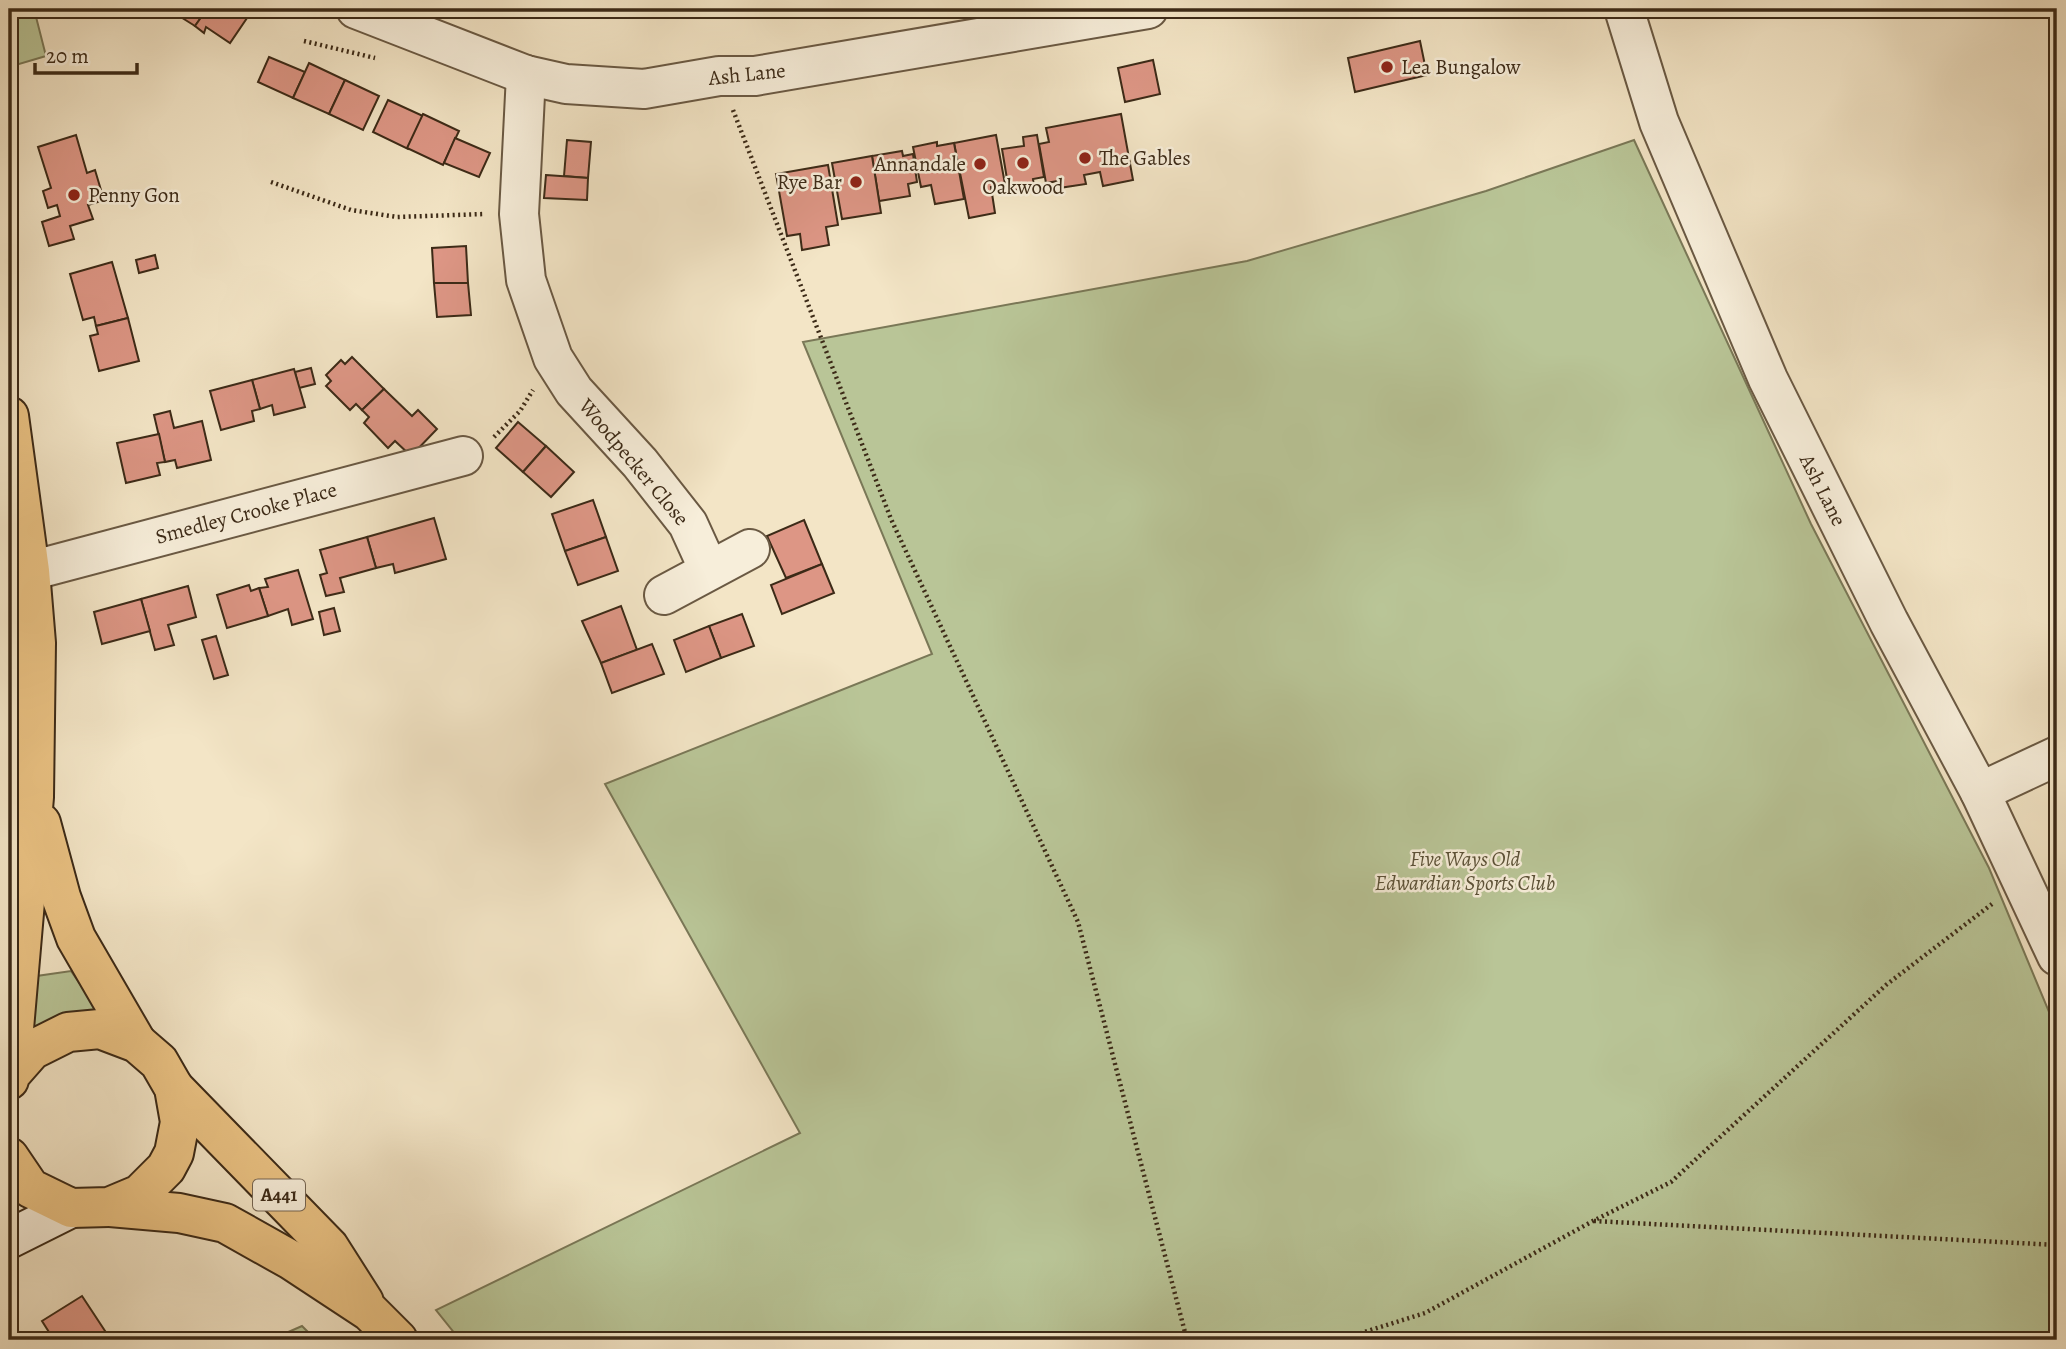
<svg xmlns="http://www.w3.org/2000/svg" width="2066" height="1349" viewBox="0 0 2066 1349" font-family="Alegreya,serif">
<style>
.green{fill:#b9c597;stroke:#7a7857;stroke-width:2}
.building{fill:#dd9685;stroke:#3c2a17;stroke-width:2}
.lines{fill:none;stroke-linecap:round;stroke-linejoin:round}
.service-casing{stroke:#6a5943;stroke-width:23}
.minor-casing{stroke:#6a5943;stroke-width:42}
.secondary-casing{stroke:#3c2a17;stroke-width:42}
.trunk-casing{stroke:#3c2a17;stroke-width:42}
.path{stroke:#3c2a17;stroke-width:4.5;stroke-dasharray:2 3.5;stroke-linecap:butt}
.service{stroke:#f7eeda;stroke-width:19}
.minor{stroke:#f7eeda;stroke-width:38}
.secondary{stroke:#f7eeda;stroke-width:38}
.trunk{stroke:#eac283;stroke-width:38}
.poi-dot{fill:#8f2418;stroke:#f7eeda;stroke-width:2.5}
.labels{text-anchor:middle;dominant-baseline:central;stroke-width:5;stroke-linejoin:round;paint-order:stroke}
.shield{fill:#f7eeda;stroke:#746552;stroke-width:2}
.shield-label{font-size:19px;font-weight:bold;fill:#3c2a17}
.poi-label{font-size:21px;fill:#3c2a17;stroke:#f7eeda;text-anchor:start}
.street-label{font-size:21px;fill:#3c2a17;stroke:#f7eeda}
.park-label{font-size:21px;font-style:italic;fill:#5b5137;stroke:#f7eeda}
</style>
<rect width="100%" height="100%" fill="#f3e5c6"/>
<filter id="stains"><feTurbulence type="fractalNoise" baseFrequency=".00286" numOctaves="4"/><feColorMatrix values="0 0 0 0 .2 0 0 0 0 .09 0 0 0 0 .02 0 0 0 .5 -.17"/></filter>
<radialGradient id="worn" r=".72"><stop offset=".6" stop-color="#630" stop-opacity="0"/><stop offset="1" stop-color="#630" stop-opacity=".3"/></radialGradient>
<g class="green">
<path d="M9,9H34L46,56L9,67Z"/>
<path d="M1634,140L1811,524L1989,868L2057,1031V1340H460L436,1310L800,1133L605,784L932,654L803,342L1247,261L1486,191Z"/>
<path d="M71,971L92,1001L109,1019L24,1036L30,977Z"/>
<path d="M302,1326L316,1340H270Z"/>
</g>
<g class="building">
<path d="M168,9H207L195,26Z"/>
<path d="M207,9H233L247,18L230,43L206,27L204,33L195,26Z"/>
<path d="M1420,41L1427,75L1355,92L1348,58Z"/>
<path d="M269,57L305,72L293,98L258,82Z"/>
<path d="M1153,60L1160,94L1125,102L1118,68Z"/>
<path d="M309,63L345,80L329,114L293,98Z"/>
<path d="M345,80L379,96L363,130L329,114Z"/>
<path d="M388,100L423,116L408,149L373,132Z"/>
<path d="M423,114L459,131L443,165L407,148Z"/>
<path d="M1121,114L1133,180L1103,186L1100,172L1084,175L1086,184L1059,188L1058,181L1046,183L1039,144L1049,142L1046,128Z"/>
<path d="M76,135L87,173L95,170L104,200L88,205L93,219L70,226L74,239L49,246L42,222L60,216L57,205L48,208L43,191L51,188L38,147Z"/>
<path d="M996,135L1005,184L991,187L995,213L969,218L954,143Z"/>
<path d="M1037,135L1044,177L1033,179L1034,187L1009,191L1002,149L1024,146L1023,137Z"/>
<path d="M455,138L490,153L479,177L444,163Z"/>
<path d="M567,140L591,142L588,178L564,176Z"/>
<path d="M937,142V146L954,143L964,199L935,204L931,185L921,187L913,147Z"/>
<path d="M902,151L903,156L913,154L917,182L908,184L910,196L879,201L872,156Z"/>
<path d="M872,156L881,213L842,219L832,163Z"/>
<path d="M828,165L838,225L826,227L829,245L802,250L800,234L787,236L776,174Z"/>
<path d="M546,175L588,178L587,200L544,198Z"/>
<path d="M466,246L468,283H434L432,248Z"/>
<path d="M155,255L158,268L139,273L136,260Z"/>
<path d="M112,262L128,318L96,326L94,317L83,320L70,274Z"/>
<path d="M434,283H468L471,315L437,317Z"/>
<path d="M128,318L139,361L99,371L90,336L98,334L96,326Z"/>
<path d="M352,357L384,389L362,410L356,404L350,410L326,386L331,381L326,375L341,360L345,364Z"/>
<path d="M311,368L315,384L299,388L295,372Z"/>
<path d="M294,369L305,407L274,415L272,405L260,409L252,380Z"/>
<path d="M252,380L260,409L252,411L254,421L221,430L210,391Z"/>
<path d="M384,389L412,416L418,410L437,429L411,456L395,441L388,448L364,423L369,417L362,410Z"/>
<path d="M170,411L174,428L202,421L211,460L177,468L175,460L165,462L154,415Z"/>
<path d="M518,422L546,446L523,472L496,448Z"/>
<path d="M159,434L165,462L157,463L160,475L126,483L117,443Z"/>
<path d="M546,446L574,472L551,497L523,472Z"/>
<path d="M593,500L606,537L565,551L552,514Z"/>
<path d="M434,518L446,559L395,573L393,564L376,568L367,537Z"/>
<path d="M804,520L822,564L786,578L767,536Z"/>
<path d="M367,537L376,568L340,578L344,592L326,596L320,575L327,573L320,550Z"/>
<path d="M606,537L618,571L578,585L565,551Z"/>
<path d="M822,564L834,593L782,614L771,585Z"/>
<path d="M298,570L313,619L292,625L288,609L268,616L259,588L268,587L265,579Z"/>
<path d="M249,585L251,591L259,588L268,616L227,628L217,595Z"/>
<path d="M188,586L196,617L168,625L174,645L155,650L141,599Z"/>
<path d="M141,599L150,631L102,644L94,612Z"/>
<path d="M621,606L637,650L601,663L582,621Z"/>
<path d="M334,608L340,631L324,635L319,612Z"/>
<path d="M742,614L754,646L721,658L709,626Z"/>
<path d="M709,626L721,658L686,672L674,640Z"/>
<path d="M216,636L228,675L214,679L202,640Z"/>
<path d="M652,644L664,674L612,693L601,663Z"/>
<path d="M82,1296L111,1340H54L42,1321Z"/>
</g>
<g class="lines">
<g class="service-casing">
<g id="service">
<path d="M9,612H33"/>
<path d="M9,646L36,643"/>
</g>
</g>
<g class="minor-casing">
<g id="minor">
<path d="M356,9L526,75L566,84L644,89L719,76H755L1148,9"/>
<path d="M1624,9L1659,122L1768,379L1889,622L1980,792L2057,956"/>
<path d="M526,75L519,214L526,280L553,358L574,391L640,463L688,524L709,570"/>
<path d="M30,571L463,456"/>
<path d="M664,595L750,549"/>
<path d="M1980,792L2057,756"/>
</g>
</g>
<g class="secondary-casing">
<path id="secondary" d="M9,1239L71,1208"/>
</g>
<g class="trunk-casing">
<g id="trunk">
<path d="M9,416L30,571L36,643L34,797L10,1075"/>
<path d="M41,823L61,897L76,938L137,1043"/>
<path d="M9,1080L10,1075L32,1050L68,1032L100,1029L137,1043L159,1062L174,1088L180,1122L174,1153L166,1168L140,1194L109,1207L71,1208L30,1188L9,1157"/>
<path d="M174,1088L329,1247L364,1302"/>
<path d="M110,1207L179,1213L225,1223L291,1260L370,1312L398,1340"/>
</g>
</g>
<g class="path">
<path d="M304,41L375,58"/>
<path d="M733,110L891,519L1078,922L1187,1340"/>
<path d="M271,182L351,210L397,217L485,214"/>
<path d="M494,437L520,411L533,390"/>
<path d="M1594,1221L2057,1245"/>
<path d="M1339,1340L1425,1313L1593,1221L1671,1182L1886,985L1992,904"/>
</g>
<use href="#service" class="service"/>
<use href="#minor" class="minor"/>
<use href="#secondary" class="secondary"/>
<use href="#trunk" class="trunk"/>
</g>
<g class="poi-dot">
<circle cx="1387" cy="67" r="7"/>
<circle cx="1085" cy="158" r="7"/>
<circle cx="1023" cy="163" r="7"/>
<circle cx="980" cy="164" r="7"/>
<circle cx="856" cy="182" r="7"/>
<circle cx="74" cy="195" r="7"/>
</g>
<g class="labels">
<rect class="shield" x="253" y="1179.5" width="52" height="31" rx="5"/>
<g class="shield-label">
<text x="279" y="1195">A441</text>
</g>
<g class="poi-label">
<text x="1401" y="67">Lea Bungalow</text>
<text x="1099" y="158">The Gables</text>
<text x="966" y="164" text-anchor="end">Annandale</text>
<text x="842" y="182" text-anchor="end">Rye Bar</text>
<text x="1023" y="187" text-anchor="middle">Oakwood</text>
<text x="88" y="195">Penny Gon</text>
</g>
<g class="street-label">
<text transform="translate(747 74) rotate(-6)">Ash Lane</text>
<text transform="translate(634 462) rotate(50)">Woodpecker Close</text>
<text transform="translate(1823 490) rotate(63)">Ash Lane</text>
<text transform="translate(246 513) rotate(-15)">Smedley Crooke Place</text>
</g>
<g class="park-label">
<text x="1465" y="859">Five Ways Old<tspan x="1465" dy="24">Edwardian Sports Club</tspan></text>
</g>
</g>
<rect width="2066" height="1349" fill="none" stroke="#f3e5c6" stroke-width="35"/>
<rect x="10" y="10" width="2045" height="1328" fill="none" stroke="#3c2a17" stroke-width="3.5"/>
<rect x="18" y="18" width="2031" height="1314" fill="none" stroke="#3c2a17" stroke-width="2"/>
<path d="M35 63v10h102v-10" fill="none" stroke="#3c2a17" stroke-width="3.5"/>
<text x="46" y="63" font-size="21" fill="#3c2a17" stroke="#f7eeda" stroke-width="5" paint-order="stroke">20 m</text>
<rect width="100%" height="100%" filter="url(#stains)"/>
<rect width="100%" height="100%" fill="url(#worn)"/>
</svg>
